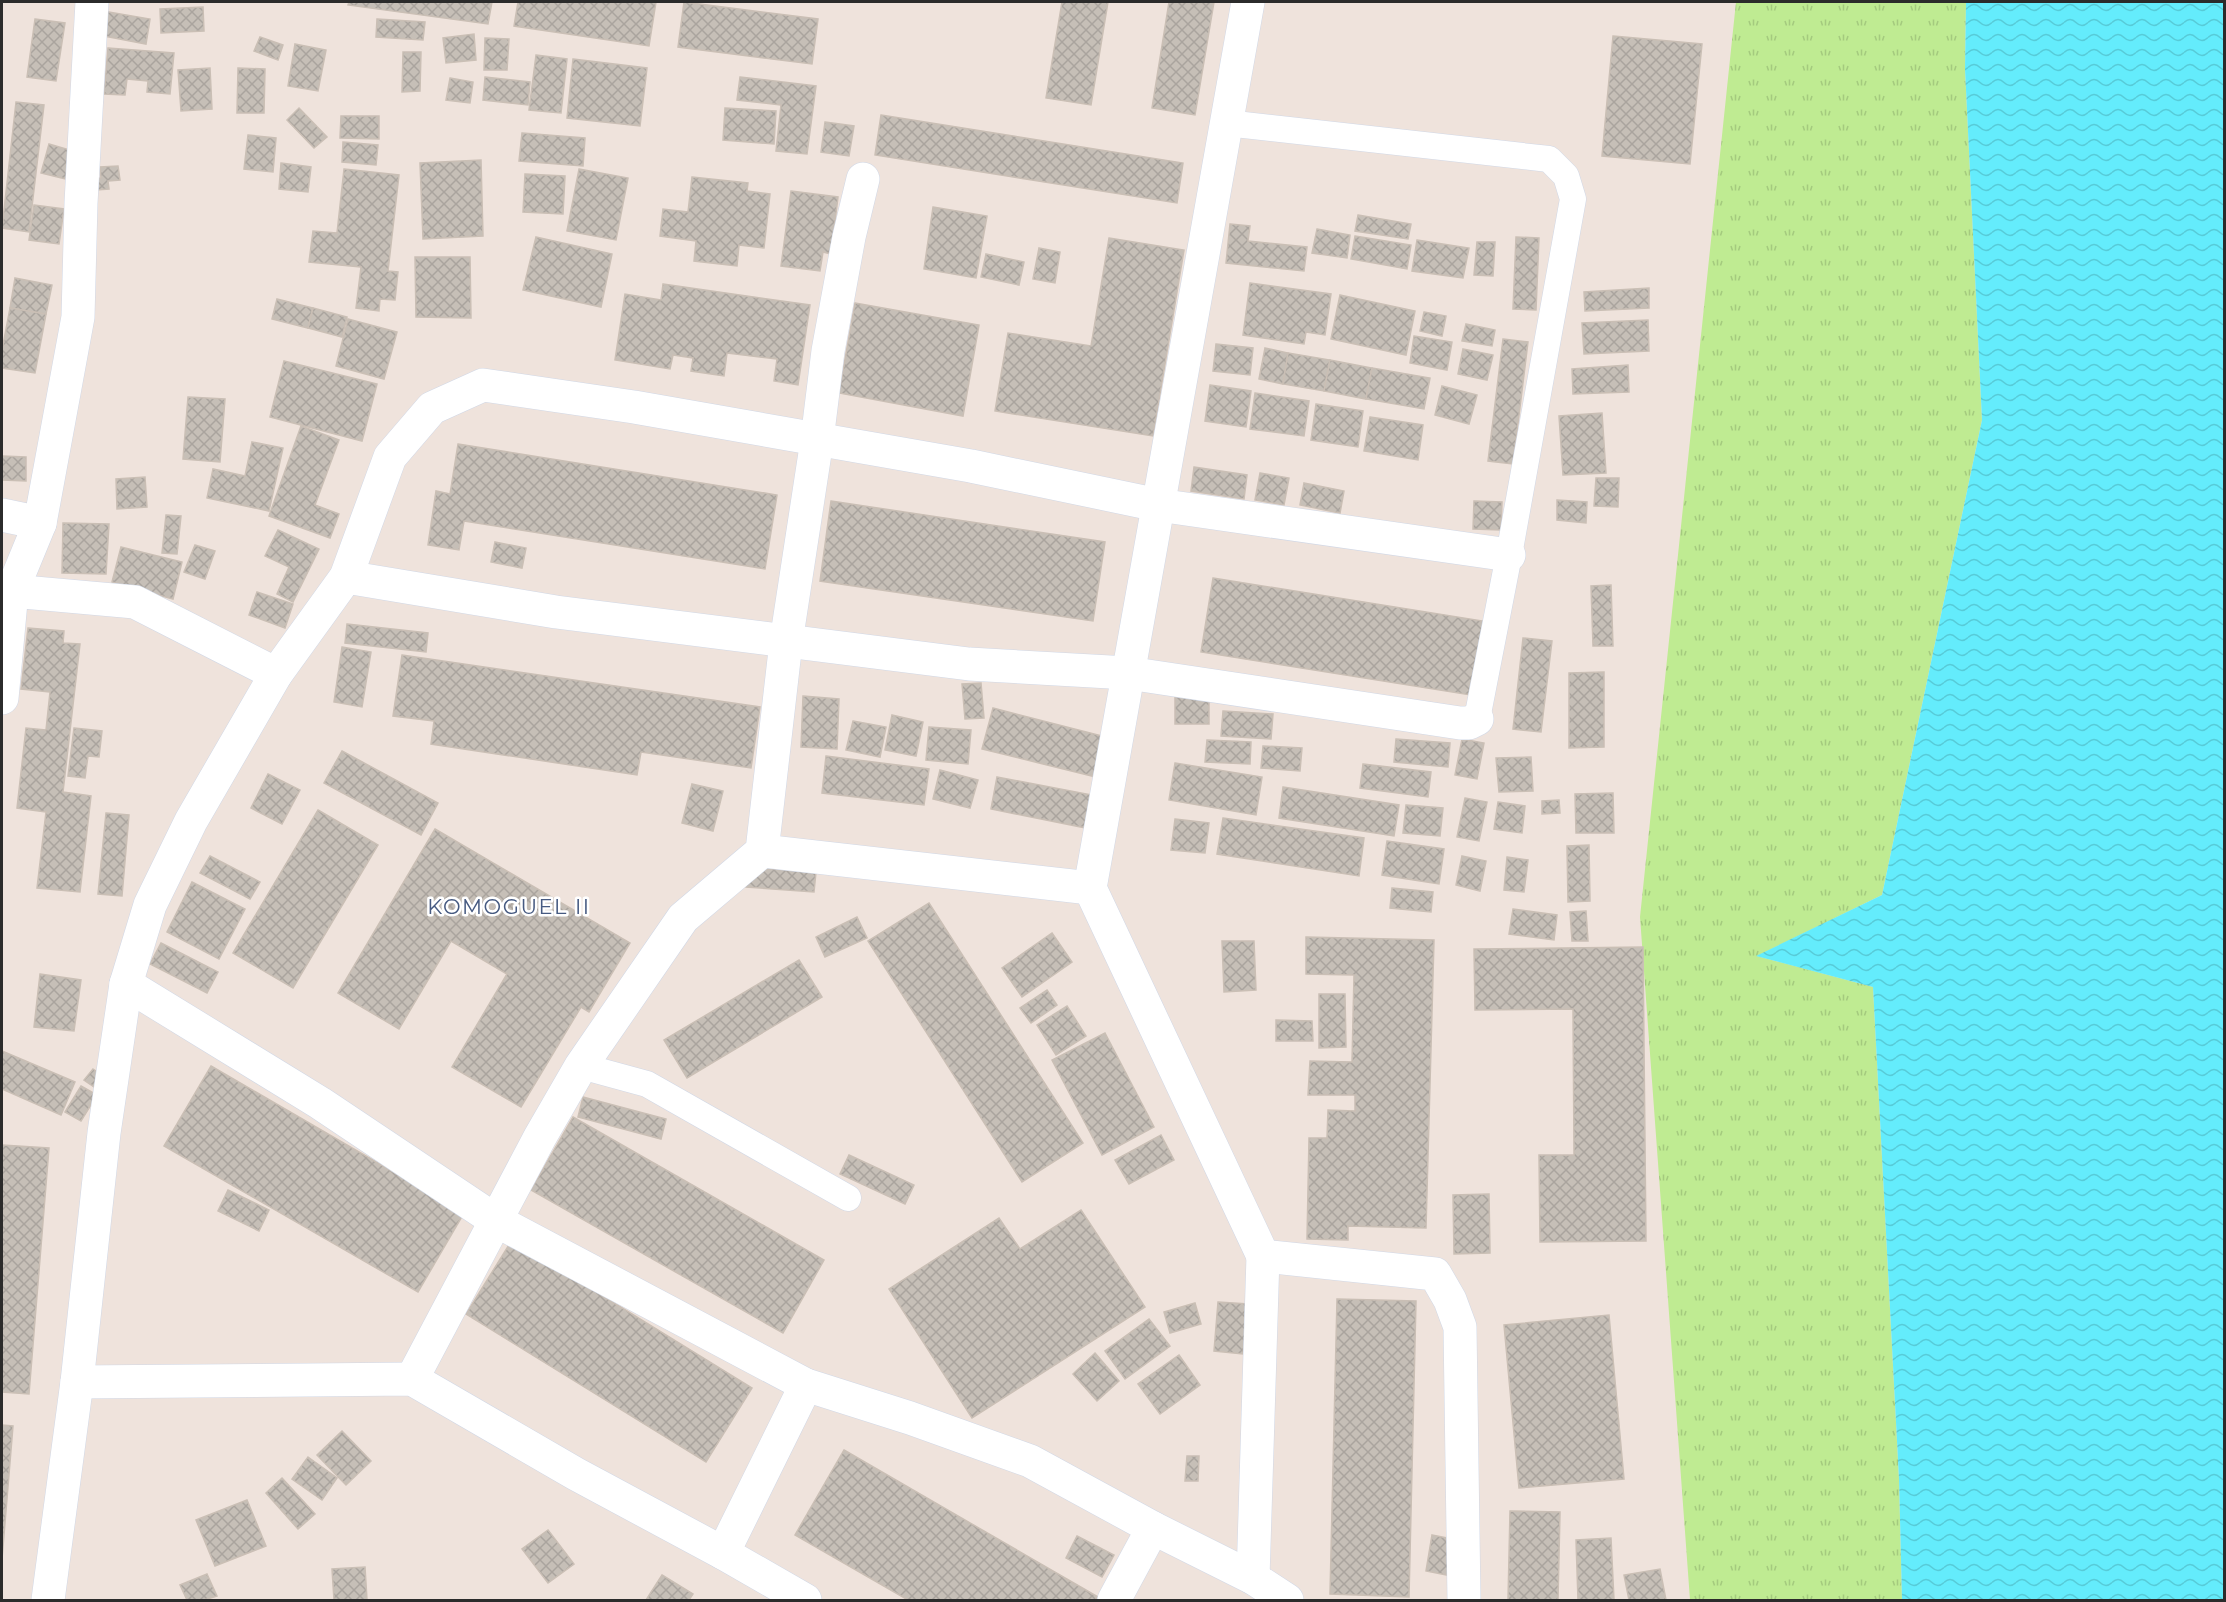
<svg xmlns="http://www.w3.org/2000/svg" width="2226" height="1602" viewBox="0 0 2226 1602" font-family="Montserrat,sans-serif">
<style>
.grass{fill:url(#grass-tufts)}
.water{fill:url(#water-waves)}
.building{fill:url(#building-cross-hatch);stroke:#cabfb5;stroke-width:1.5}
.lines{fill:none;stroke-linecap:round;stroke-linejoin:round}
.lane-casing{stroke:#d1d8e6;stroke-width:27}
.street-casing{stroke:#d1d8e6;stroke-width:34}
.lane{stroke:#fff;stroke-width:26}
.street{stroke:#fff;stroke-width:33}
.labels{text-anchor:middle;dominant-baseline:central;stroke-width:5;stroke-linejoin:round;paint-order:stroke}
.quarter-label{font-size:21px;letter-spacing:1.5px;fill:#465a81;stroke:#fff}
</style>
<defs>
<pattern id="grass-tufts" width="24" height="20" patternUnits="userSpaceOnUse" patternTransform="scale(1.5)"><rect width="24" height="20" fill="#bfeb92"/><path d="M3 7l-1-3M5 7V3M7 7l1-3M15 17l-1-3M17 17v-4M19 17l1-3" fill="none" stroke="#a4ca7e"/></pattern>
<pattern id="water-waves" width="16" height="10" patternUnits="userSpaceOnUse" patternTransform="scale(1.5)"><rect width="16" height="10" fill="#64ecfc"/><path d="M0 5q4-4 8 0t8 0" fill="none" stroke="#57cbd8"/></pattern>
<pattern id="building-cross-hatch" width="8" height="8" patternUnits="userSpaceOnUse" patternTransform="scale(1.5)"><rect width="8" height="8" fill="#c6bfb7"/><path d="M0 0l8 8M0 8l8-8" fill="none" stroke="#aaa49e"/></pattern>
</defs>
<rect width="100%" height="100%" fill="#efe3dc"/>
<path class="grass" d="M1736,2H1966L1965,69L1982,420L1882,895L1757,956L1873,987L1899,1479L1902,1600H1690L1640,917Z"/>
<path class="water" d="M1966,2H2224V1600H1902L1899,1479L1873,987L1756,956L1882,895L1982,420L1965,69Z"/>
<g class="building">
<path d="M349,2H492L488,24L348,5Z"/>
<path d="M518,2H656L649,46L514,26Z"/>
<path d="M684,2L818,19L812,64L678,47Z"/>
<path d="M1062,2H1108L1091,105L1046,98Z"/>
<path d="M1169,2H1214L1195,115L1152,108Z"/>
<path d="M203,7L204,31L161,33L160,9Z"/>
<path d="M97,10L150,19L146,44L93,34Z"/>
<path d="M35,19L65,23L56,81L27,77Z"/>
<path d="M377,19L425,22L423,40L376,37Z"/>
<path d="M474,34L476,60L446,63L443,38Z"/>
<path d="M1613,36L1702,44L1690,164L1602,156Z"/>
<path d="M260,37L283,45L278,60L254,51Z"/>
<path d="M485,38L509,39L507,70H484Z"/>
<path d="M295,44L326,50L318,91L288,86Z"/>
<path d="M108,48L174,53L170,94L147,92L148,81L127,79L125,95L104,94Z"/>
<path d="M403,52H421L420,91L402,92Z"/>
<path d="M536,55L567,59L561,113L529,110Z"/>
<path d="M573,59L647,68L640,126L567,118Z"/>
<path d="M210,68L212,109L181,111L178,70Z"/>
<path d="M238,68L265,69L264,113H237Z"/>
<path d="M485,77L530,82L528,105L483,100Z"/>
<path d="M740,77L816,86L807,154L776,151L781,105L737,100Z"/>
<path d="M450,78L473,82L470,103L446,100Z"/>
<path d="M16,102L44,105L29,232L2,228Z"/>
<path d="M299,108L327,137L314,148L287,120Z"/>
<path d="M725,108L776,111L774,144L723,140Z"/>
<path d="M881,115L1183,163L1177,203L875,155Z"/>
<path d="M341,116H379V139L340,138Z"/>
<path d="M825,122L854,126L849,156L821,152Z"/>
<path d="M522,133L585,138L583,166L519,161Z"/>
<path d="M248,135L276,138L273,172L244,169Z"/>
<path d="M343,142L378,145L376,165L342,162Z"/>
<path d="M49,144L73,151L66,179L41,173Z"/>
<path d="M481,160L483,236L423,239L420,163Z"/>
<path d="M281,163L311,167L308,192L279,189Z"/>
<path d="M118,166L120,180L108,181L109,189L96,190L94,179L101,178L100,167Z"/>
<path d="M344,169L399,175L388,271L398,272L395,300L380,299L379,311L356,308L361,267L309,262L313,231L337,233Z"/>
<path d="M579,169L628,178L616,240L567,231Z"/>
<path d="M525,174L565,176L563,214L523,212Z"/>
<path d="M692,177L748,183L747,191L770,194L764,248L739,245L737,266L694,261L696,241L660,236L663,209L688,212Z"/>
<path d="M791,191L838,197L831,254L823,252L820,271L781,266Z"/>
<path d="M34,205L64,209L59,244L29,240Z"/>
<path d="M933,207L987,216L976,278L924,269Z"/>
<path d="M1358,215L1411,224L1408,239L1355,231Z"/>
<path d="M1230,224L1250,226L1248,241L1307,247L1304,271L1226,263Z"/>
<path d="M1317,229L1350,235L1347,258L1312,253Z"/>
<path d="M1355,236L1411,245L1407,269L1351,259Z"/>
<path d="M536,237L612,254L601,307L523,290Z"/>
<path d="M1516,237L1539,238L1536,310L1513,309Z"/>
<path d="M1109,238L1184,250L1153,436L995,411L1008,333L1091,346Z"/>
<path d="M1417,240L1469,248L1463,278L1412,271Z"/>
<path d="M1477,242H1495L1493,276L1474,275Z"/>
<path d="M1039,248L1060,252L1055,283L1033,279Z"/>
<path d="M986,254L1024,262L1019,285L981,277Z"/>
<path d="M415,257H470L471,318L416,317Z"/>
<path d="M15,278L52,285L46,314L10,308Z"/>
<path d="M1250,283L1331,294L1325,335L1306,332L1304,344L1243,335Z"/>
<path d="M663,284L810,305L798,385L774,381L777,359L727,353L724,376L691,371L693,358L673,355L670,369L615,360L625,294L661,300Z"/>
<path d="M1649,288V308L1585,311L1584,292Z"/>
<path d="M1340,295L1415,311L1406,355L1331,339Z"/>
<path d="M277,299L313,308L308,328L272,319Z"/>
<path d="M855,303L979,325L963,416L839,393Z"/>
<path d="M10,308L46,314L35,373L2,368V350Z"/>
<path d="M313,308L347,317L342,337L308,328Z"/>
<path d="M1424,312L1446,316L1442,336L1420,331Z"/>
<path d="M348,319L397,332L384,379L336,366Z"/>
<path d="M1648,320L1649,351L1584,354L1582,323Z"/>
<path d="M1466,324L1495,330L1492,346L1462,341Z"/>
<path d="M1414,336L1452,342L1447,370L1410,363Z"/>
<path d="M1503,339L1528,342L1513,464L1488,461Z"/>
<path d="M1216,344L1253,348L1250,375L1213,371Z"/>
<path d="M1265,348L1288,353L1283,384L1259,379Z"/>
<path d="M1463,349L1493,355L1487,380L1458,374Z"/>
<path d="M1288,353L1330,360L1324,391L1283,384Z"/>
<path d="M1330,360L1372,368L1366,399L1324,391Z"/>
<path d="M284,361L377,384L362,441L270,417Z"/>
<path d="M1628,365L1629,392L1573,394L1572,369Z"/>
<path d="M1372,368L1430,378L1424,409L1366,399Z"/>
<path d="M1210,385L1251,391L1246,427L1205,421Z"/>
<path d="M1442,386L1477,395L1469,424L1435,415Z"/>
<path d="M1255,393L1309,401L1304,436L1250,429Z"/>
<path d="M188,397L225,399L220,462L183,459Z"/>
<path d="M1316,404L1363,411L1358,447L1311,440Z"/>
<path d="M1602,413L1606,473L1563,475L1559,416Z"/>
<path d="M1370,417L1423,425L1418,460L1364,451Z"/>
<path d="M301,426L339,440L315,505L339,514L330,538L269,516Z"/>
<path d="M252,442L283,448L269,511L207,498L213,469L245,476Z"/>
<path d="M458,444L777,495L765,569L464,521L459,550L428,545L436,491L450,494Z"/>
<path d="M2,456L26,457V481L2,480Z"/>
<path d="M1194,467L1247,475L1244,499L1191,491Z"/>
<path d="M1260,473L1289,478L1284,505L1255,500Z"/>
<path d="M145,477L147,507L117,509L116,479Z"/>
<path d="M1596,478H1619L1618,507L1594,506Z"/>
<path d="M1304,483L1344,491L1340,513L1300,505Z"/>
<path d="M1557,500L1587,502L1586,523L1557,520Z"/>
<path d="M831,501L1105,542L1093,621L820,581Z"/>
<path d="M1474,501L1502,502L1501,530L1473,529Z"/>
<path d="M166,515L181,516L177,554L162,553Z"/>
<path d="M63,523L109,524L106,574L62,573Z"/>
<path d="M278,530L319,549L293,602L277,594L289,567L265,556Z"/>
<path d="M495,542L526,548L522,568L491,562Z"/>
<path d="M195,545L215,551L205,579L184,572Z"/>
<path d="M121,547L182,562L173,599L112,582Z"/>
<path d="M1213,578L1489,622L1477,696L1201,652Z"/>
<path d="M1611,585L1613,646H1593L1591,586Z"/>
<path d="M257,592L293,604L285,628L249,615Z"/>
<path d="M347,624L428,633L426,652L345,643Z"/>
<path d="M28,628L64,631L63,643L80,644L63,792L91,796L80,892L37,888L46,812L17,808L26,728L46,730L50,692L21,689Z"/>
<path d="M1523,638L1552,641L1541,732L1513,729Z"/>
<path d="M342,647L371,652L362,707L334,702Z"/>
<path d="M402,655L760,707L751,768L641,752L637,775L431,744L434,721L393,716Z"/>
<path d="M1604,672V747L1569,748V673Z"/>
<path d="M981,683L984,718L965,719L962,684Z"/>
<path d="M803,696L839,699L837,749L801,747Z"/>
<rect x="1175" y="697" width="34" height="27"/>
<path d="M993,708L1106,737L1096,777L982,749Z"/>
<path d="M1223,711L1273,714L1271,739L1221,736Z"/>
<path d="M892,715L923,722L916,756L885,750Z"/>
<path d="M853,721L886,727L880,757L846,750Z"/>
<path d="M929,727L971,730L968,764L926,760Z"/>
<path d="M74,728L102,731L99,757L88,756L85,778L68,776Z"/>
<path d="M1396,739L1450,743L1448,767L1394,762Z"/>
<path d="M1462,739L1484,743L1477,779L1455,775Z"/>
<path d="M1207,740L1251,742L1250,764L1205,762Z"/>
<path d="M1263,746L1302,748L1300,771L1261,768Z"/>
<path d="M342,751L438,803L421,835L324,783Z"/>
<path d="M826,756L929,769L924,805L822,793Z"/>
<path d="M1531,757L1533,791L1499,792L1496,758Z"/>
<path d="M1175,763L1262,777L1256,815L1169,800Z"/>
<path d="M1363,764L1431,772L1428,797L1360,788Z"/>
<path d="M940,770L978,780L970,808L933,799Z"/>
<path d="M268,774L300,790L282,824L251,808Z"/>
<path d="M997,777L1092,795L1086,828L991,809Z"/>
<path d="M692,784L723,791L713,831L682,823Z"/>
<path d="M1283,787L1399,805L1394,836L1279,818Z"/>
<path d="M1613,793L1614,833H1576L1575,794Z"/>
<path d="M1465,798L1487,802L1479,841L1457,837Z"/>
<path d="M1559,800L1560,813L1542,814V801Z"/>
<path d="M1498,802L1525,806L1522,833L1494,829Z"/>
<path d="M1406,805L1443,808L1440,836L1403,833Z"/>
<path d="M318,810L378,845L293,988L233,953Z"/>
<path d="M106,813L129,815L122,896L98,894Z"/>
<path d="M1223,818L1364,838L1359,876L1217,854Z"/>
<path d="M1175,819L1209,823L1205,853L1171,850Z"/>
<path d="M435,829L630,943L589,1012L581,1007L521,1107L452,1067L507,974L451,941L399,1029L338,993Z"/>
<path d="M1387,841L1444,849L1439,884L1382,875Z"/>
<path d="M1589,845L1590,901L1568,902L1567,846Z"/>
<path d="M210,856L260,882L250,899L200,873Z"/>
<path d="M1462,856L1486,861L1480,891L1456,885Z"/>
<path d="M1507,857L1528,860L1524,892L1504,890Z"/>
<path d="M747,867L816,872L814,892L746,887Z"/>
<path d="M192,882L245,909L219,959L167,932Z"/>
<path d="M1392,888L1433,892L1431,912L1390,908Z"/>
<path d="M929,903L1083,1143L1022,1182L868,941Z"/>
<path d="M1513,909L1557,915L1554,940L1509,934Z"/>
<path d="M1586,911L1588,941H1572L1570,912Z"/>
<path d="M857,917L867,938L825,957L816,937Z"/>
<path d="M1052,933L1072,962L1022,997L1002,968Z"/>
<path d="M1306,937L1434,940L1426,1228L1348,1226V1240L1307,1239L1309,1138H1327L1328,1110L1355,1111V1095H1308L1310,1061L1352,1062L1354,975L1306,974Z"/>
<path d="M1222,941H1254L1256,990L1224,992Z"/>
<path d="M161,943L218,972L207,993L150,964Z"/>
<path d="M1643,947L1646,1241L1540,1242L1539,1155H1574L1573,1009L1475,1010L1474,949Z"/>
<path d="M799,960L822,997L687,1078L664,1040Z"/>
<path d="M40,974L81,980L74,1031L34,1027Z"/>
<path d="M1047,990L1057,1005L1031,1023L1020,1008Z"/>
<path d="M1319,994H1345L1346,1047L1319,1048Z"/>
<path d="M1067,1006L1086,1036L1056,1055L1037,1025Z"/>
<path d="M1276,1020L1312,1021L1313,1041H1276Z"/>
<path d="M1105,1033L1154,1127L1102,1155L1052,1060Z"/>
<path d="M2,1051L75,1082L61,1115L2,1089Z"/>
<path d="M211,1066L464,1213L418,1292L164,1146Z"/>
<path d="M93,1069L105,1077L97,1089L84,1080Z"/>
<path d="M81,1086L97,1095L81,1121L65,1112Z"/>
<path d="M583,1097L666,1119L661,1139L578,1117Z"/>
<path d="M573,1117L824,1260L783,1333L531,1190Z"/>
<path d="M1161,1135L1174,1160L1129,1184L1115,1160Z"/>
<path d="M2,1145L49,1148L29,1394L2,1392Z"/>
<path d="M849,1155L914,1185L905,1204L840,1174Z"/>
<path d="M228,1190L269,1210L259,1231L218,1211Z"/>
<path d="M1489,1194L1490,1253L1454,1254L1453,1195Z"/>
<path d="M1081,1210L1145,1307L972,1418L889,1289L999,1218L1020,1249Z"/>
<path d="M512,1240L752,1388L706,1462L466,1314Z"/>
<path d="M1337,1299L1416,1301L1409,1597L1330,1594Z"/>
<path d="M1218,1302L1248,1304L1243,1354L1214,1351Z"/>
<path d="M1195,1303L1201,1324L1170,1333L1164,1312Z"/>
<path d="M1609,1315L1624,1479L1519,1488L1504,1325Z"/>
<path d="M1149,1319L1170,1346L1125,1379L1105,1351Z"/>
<path d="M1095,1353L1119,1381L1097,1401L1073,1374Z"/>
<path d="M1179,1355L1200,1385L1160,1414L1138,1384Z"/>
<path d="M2,1425L13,1426L2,1559Z"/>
<path d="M342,1431L371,1461L346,1485L317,1455Z"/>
<path d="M844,1450L1098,1597L1095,1600H908L795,1535Z"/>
<path d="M1187,1456H1199L1198,1481H1185Z"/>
<path d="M308,1457L337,1478L322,1500L292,1479Z"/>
<path d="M282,1478L315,1514L298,1529L266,1493Z"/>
<path d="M247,1500L266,1546L215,1566L196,1520Z"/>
<path d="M1510,1511L1560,1512L1558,1600H1508Z"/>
<path d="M548,1530L574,1564L548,1583L522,1549Z"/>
<path d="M1432,1535L1463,1541L1457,1577L1426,1571Z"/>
<path d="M1077,1536L1114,1555L1102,1577L1066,1558Z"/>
<path d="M1611,1538L1614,1600H1578L1576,1540Z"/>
<path d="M365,1567L367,1600H334L332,1569Z"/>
<path d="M1660,1569L1666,1600H1629L1624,1575Z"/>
<path d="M207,1574L217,1596L204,1600H187L180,1585Z"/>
<path d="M662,1575L693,1594L689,1600H646Z"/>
</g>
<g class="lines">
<g class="lane-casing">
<g id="lane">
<path d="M1226,123L1549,159L1566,176L1573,199L1509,555L1477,719"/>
<path d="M581,1066L647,1084L848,1198"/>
</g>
</g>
<g class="street-casing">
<g id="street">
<path d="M1248,2L1090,888L1263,1256L1435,1274L1450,1300L1460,1327L1464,1600"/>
<path d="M2,515L40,523"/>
<path d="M346,577L556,612L969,664L1128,673L1460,723H1469L1477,719"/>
<path d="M12,591L40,523L78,317L81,203L92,2"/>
<path d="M2,698L12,591L135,602L276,674"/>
<path d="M762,851L1090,888"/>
<path d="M126,984L320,1103L495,1220L806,1385L910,1418L1030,1461L1153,1528L1253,1578L1287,1600"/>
<path d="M412,1379L540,1137L581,1066L683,918L762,851L786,642L817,440L828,351L849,237L863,179"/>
<path d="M77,1382L412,1379L576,1474L723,1553L805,1600"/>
<path d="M723,1553L806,1385"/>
<path d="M1253,1578L1263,1256"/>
<path d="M48,1600L77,1382L104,1133L126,984L150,905L191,821L276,674L346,577L390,457L432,408L483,385L634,407L971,466L1158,505L1509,555"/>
<path d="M1114,1600L1153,1528"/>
</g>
</g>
<use href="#lane" class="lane"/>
<use href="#street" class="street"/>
</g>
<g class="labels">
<g class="quarter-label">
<text x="509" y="906">KOMOGUEL II</text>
</g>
</g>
<rect width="2226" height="1602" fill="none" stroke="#2b2b2b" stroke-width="6"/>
</svg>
